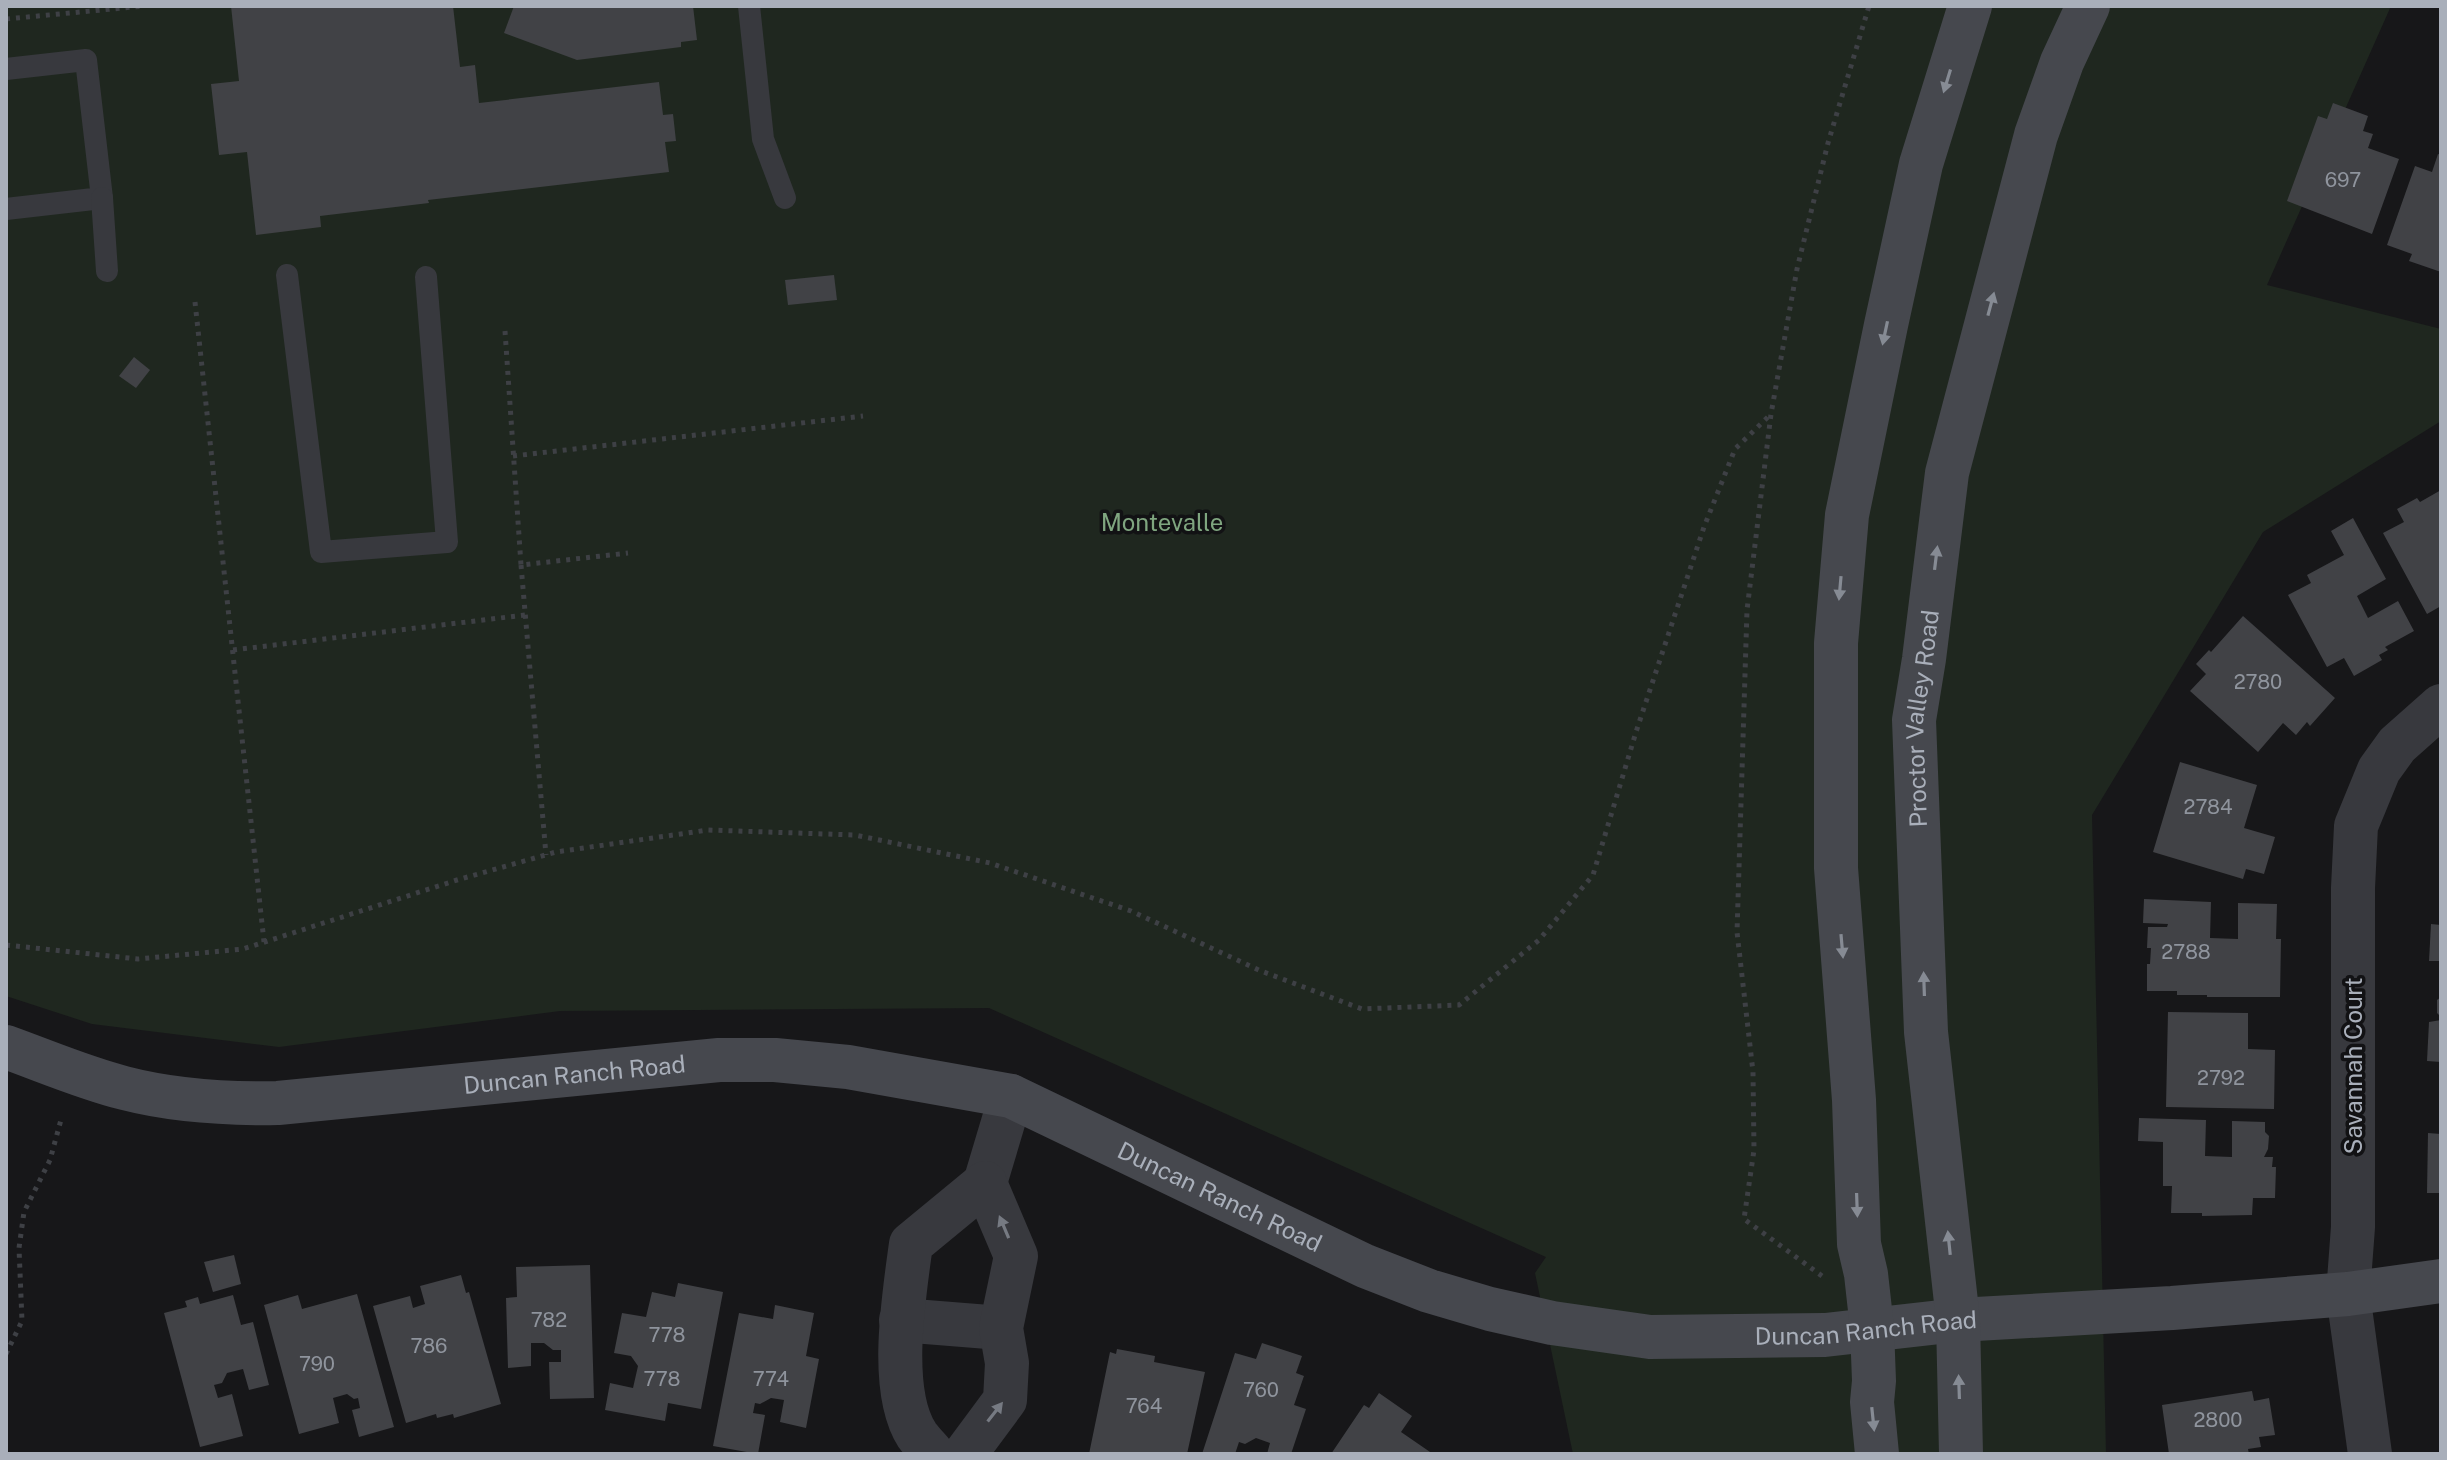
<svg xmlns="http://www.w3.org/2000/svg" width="2447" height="1460" viewBox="0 0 2447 1460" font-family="'Public Sans',sans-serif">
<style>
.green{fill:#1f271f}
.building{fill:#414246}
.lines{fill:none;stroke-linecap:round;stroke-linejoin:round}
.path{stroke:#3e4045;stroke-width:5;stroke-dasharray:4 6;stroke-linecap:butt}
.lane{stroke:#38393e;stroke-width:22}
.street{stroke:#38393e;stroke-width:44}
.secondary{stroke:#46484e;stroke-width:44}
.oneway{fill:#868b94}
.oneway2{fill:#767a82}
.labels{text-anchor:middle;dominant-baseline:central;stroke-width:7;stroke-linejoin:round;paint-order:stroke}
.number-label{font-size:20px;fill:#8f949d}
.park-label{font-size:24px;fill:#7fa57f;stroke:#121214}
.street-label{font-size:24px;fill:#a9afba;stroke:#121214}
</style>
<rect width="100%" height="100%" fill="#171719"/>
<path class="green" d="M6,6H2391L2267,285L2441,329V421L2263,532L2092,815L2106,1454H1573L1535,1273L1546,1257L989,1008L560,1011L279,1047L92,1024L6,996Z"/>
<g class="building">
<path d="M231,6H453L460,67L475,65L479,103L659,82L663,115L673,114L676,141L665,142L669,172L428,200L429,203L320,216L321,227L256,235L247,152L219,155L211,84L239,81Z"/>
<path d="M514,6H693L697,40L681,42V47L577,60L504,33Z"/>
<path d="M2333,103L2368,116L2363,131L2373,134L2368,148L2399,159L2372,234L2287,201L2318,116L2327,119Z"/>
<path d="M2438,154L2441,155V272L2409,261L2412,254L2387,245L2415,166L2432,172Z"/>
<path d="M834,275L837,300L788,305L785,280Z"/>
<path d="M134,357L150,370L136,388L119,376Z"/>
<path d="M2441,490V606L2427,614L2383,533L2404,522L2397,509L2417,498L2420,502Z"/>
<path d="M2353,518L2386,579L2357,596L2368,618L2398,601L2414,631L2385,647L2388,650L2379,655L2382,660L2354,676L2344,658L2327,667L2288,595L2311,583L2307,575L2344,555L2331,531Z"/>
<path d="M2243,616L2335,698L2310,726L2307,722L2296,735L2283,723L2258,752L2190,691L2206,674L2196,664L2209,650L2211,652Z"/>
<path d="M2180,762L2257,785L2244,828L2275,837L2264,874L2246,869L2243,879L2153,852Z"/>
<path d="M2144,899L2211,902L2210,938L2238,939V903L2277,904L2276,939H2281L2280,997H2207V995H2177V991H2147V964H2150L2151,948H2147L2148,927H2167L2168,924L2143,923Z"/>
<path d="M2431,924L2441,925V961H2429Z"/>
<path d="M2441,997V1017L2437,1013V1000Z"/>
<path d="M2168,1012L2248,1013V1049L2275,1050L2274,1109L2166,1107Z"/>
<path d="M2441,1020V1062L2427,1061L2429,1022Z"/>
<path d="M2139,1118L2206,1120L2205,1156L2232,1157V1121L2265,1122V1132L2269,1136L2268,1149L2264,1157H2273L2272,1167H2276L2275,1198H2253L2252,1215L2202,1216V1213H2171L2172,1186H2163V1142L2138,1141Z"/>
<path d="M2428,1133L2441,1134V1193H2427Z"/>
<path d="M234,1255L241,1284L213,1292L204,1262Z"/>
<path d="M590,1265L594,1398L550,1399L549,1362H561V1350H553L544,1343H531V1366L508,1368L506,1298L517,1297L516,1267Z"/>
<path d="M461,1275L466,1293L469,1292L501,1404L454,1418L453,1414L437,1418L436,1414L406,1423L373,1306L410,1296L413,1308L425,1304L420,1286Z"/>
<path d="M678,1283L723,1292L701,1409L668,1403L665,1421L605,1410L610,1383L633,1388L638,1366L631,1356L614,1353L622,1313L646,1317L652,1292L675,1297Z"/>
<path d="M357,1294L394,1427L359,1437L352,1410L360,1408L358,1398L354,1399L347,1394L333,1398L339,1423L299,1434L264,1305L298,1295L302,1309Z"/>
<path d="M233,1295L241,1325L253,1322L269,1385L249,1390L243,1369L227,1373L222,1383L214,1385L218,1398L232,1394L243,1436L200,1447L164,1313L187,1307L185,1301L198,1297L200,1304Z"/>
<path d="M775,1305L814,1313L806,1356L819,1359L806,1428L780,1422L784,1400L771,1398L760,1404L755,1403L753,1413L765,1415L758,1454L713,1446L739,1313L773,1319Z"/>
<path d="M1262,1343L1302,1356L1296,1373L1304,1376L1294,1405L1306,1409L1291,1454H1267L1270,1443L1256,1438L1245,1444L1239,1442L1235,1454H1202L1235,1353L1256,1359Z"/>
<path d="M1117,1349L1155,1356L1154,1362L1205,1372L1187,1454H1089L1110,1352L1116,1354Z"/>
<path d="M2252,1391L2254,1401L2269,1398L2275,1435L2259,1437L2261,1447L2248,1449L2249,1454H2169L2162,1405Z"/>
<path d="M1379,1393L1412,1416L1401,1432L1433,1454H1331L1364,1405L1369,1408Z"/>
</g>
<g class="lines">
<g class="path">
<path d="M6,19L144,6"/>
<path d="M195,302L264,942"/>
<path d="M505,331L521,565L628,553"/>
<path d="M513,456L863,416"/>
<path d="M521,565L546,855"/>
<path d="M233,650L525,615"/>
<path d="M6,945L138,959L243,949L457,880L556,852L708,830L855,835L990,863L1131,911L1261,971L1362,1009L1459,1005L1539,940L1593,875L1636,732L1704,527L1735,449L1771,414"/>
<path d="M1822,1276L1744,1219L1754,1150L1753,1072L1737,932L1747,610L1771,414L1797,269L1828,143L1869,6"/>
<path d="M6,1354L22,1321L19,1248L24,1212L50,1160L62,1116"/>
</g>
<g class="lane">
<path d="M749,6L763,139L785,198"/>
<path d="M6,69L86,60L102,198L6,209"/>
<path d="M102,198L107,271"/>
<path d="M287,275L321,552L447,542L426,277"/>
</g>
<g class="street">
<path d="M985,1183L1011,1096"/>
<path d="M901,1320L1001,1328"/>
<path d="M933,1454C928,1448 922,1442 917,1435C888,1390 904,1296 911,1244L985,1183L1016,1256L1001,1328L1007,1363L1005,1400L965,1454"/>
<path d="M2370,1454L2348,1294L2353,1227V888L2356,826L2379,770L2397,745L2441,706"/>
</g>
<g class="secondary">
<path id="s1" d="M6,1047C45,1061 84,1078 124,1088C174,1101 226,1104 278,1103L719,1060H775L848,1067L1011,1096L1365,1266L1429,1291L1490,1309L1552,1323L1650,1337L1825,1335L1958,1320L2172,1308L2348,1294L2441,1281"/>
<path d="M1877,1454L1872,1402L1874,1381L1872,1328L1866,1274L1859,1244L1854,1100L1836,868V643L1847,515L1886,325L1921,164L1970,6"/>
<path id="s2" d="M1961,1454L1958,1320L1926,1032L1914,720L1924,659L1947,473L2036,135L2062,62L2088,6"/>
</g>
</g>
<defs><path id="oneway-solid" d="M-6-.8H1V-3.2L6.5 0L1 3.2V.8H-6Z" transform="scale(2)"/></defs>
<g class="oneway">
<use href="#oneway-solid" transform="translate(1947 81) rotate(107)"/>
<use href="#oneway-solid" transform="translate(1991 304) rotate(-75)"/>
<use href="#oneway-solid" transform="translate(1885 333) rotate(102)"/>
<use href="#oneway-solid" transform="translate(1936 558) rotate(-83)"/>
<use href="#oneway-solid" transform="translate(1840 588) rotate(95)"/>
<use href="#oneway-solid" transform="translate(1842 946) rotate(85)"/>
<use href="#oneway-solid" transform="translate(1924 984) rotate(-92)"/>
<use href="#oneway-solid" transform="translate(1857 1205) rotate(88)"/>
<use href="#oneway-solid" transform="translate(1949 1243) rotate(-96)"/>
<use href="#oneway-solid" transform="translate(1959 1387) rotate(-92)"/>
<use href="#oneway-solid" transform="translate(1873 1419) rotate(84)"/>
</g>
<g class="oneway2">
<use href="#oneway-solid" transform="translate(1004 1227) rotate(-113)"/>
<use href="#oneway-solid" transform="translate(995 1412) rotate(-52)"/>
</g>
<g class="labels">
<g class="number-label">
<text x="2343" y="180">697</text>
<text x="2258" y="682">2780</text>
<text x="2208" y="807">2784</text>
<text x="2186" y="952">2788</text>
<text x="2221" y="1078">2792</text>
<text x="549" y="1320">782</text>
<text x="667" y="1335">778</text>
<text x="429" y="1346">786</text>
<text x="317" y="1364">790</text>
<text x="662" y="1379">778</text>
<text x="771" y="1379">774</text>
<text x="1261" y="1390">760</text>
<text x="1144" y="1406">764</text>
<text x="2218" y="1420">2800</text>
</g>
<g class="park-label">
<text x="1162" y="522">Montevalle</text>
</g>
<g class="street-label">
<text stroke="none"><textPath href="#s2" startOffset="738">Proctor Valley Road</textPath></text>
<text transform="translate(2353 1066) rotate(-90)">Savannah Court</text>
<text stroke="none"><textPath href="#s1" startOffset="578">Duncan Ranch Road</textPath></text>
<text stroke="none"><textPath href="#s1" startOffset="1250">Duncan Ranch Road</textPath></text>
<text stroke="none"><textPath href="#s1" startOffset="1922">Duncan Ranch Road</textPath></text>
</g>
</g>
<rect width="2447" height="1460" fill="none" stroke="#a9afba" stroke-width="16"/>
</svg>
